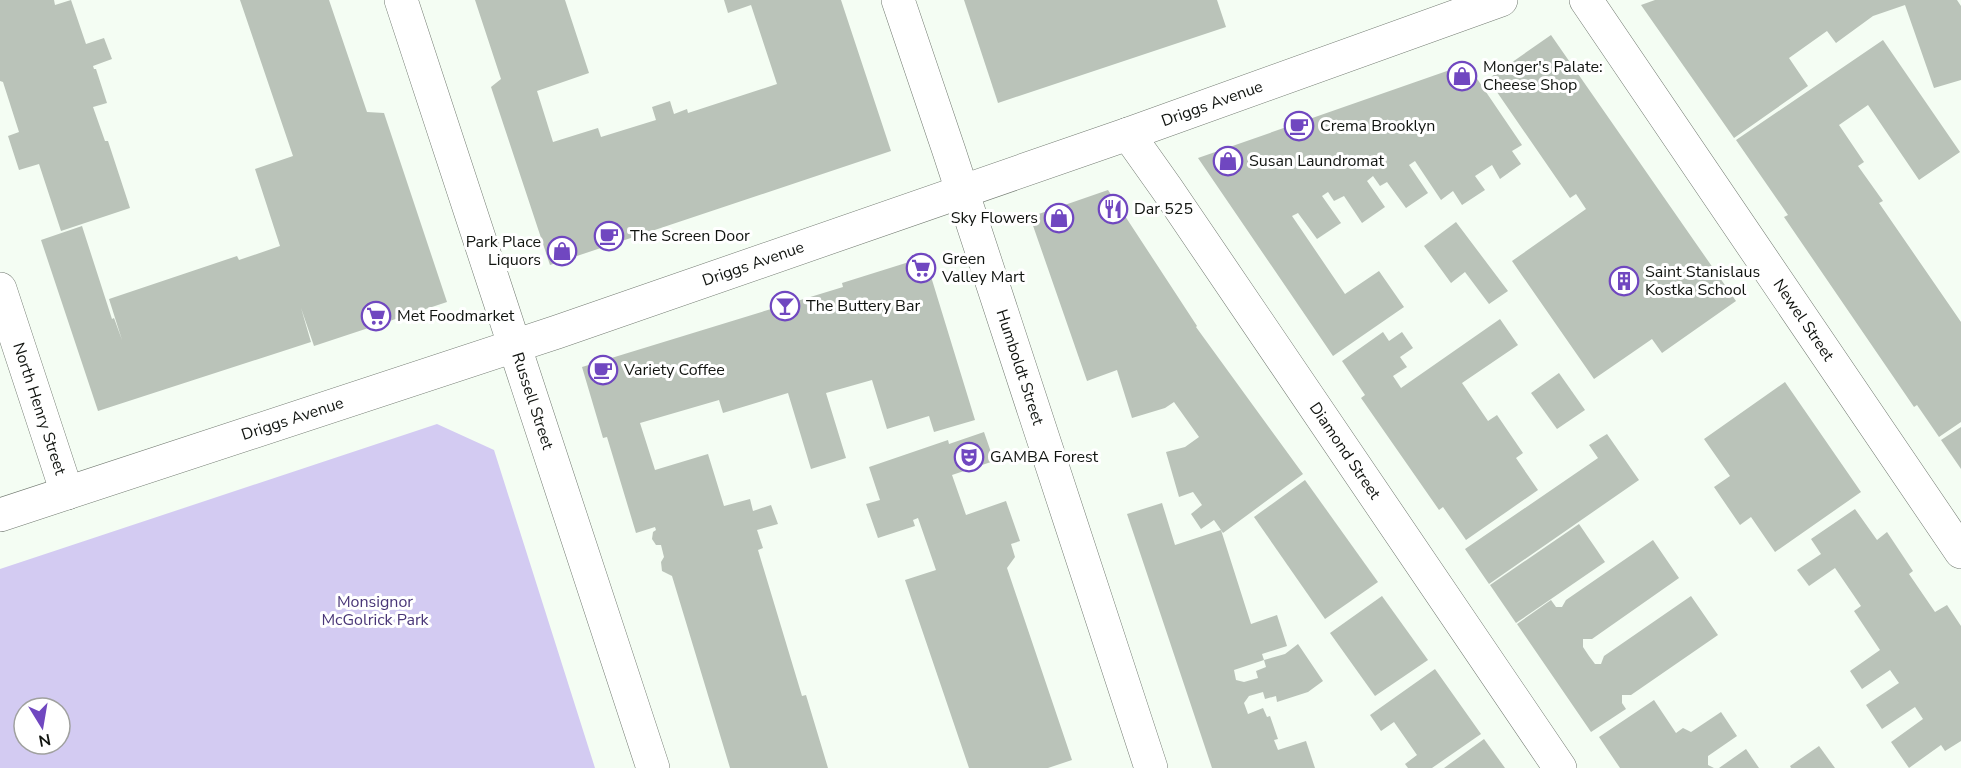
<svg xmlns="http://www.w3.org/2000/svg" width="1961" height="768" viewBox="0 0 1961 768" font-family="'Nunito Sans',sans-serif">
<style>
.green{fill:#d3cbf2;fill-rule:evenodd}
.building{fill:#bac3b9}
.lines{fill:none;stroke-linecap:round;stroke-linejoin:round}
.minor-casing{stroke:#737b72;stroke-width:34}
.minor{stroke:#fff;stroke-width:33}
.labels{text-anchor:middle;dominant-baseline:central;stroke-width:6;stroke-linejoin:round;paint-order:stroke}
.poi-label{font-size:16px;fill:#111410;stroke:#fff;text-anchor:start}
.street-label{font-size:16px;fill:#111410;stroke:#fff}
.park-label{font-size:16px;fill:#493677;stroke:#fff}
</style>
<rect width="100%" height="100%" fill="#f4fdf3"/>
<path class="green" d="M437,424L494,450L595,768H0V569ZM24,708H60V744H24Z"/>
<g class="building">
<path d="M0,0H54L55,5L71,0L86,44L104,38L112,59L93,66L94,69H96L107,103L93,107L105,141H108L130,208L61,231L39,164L19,170L8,136L19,132L3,82L0,81Z"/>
<path d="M240,0H329L367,112L384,113L447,302L314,346L301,308L311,342L98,411L41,240L82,226L112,319L114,318L122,340L109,299L237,256L239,260L280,246L255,169L293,156Z"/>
<path d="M475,0H565L589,73L537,91L553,142L598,128L601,137L656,120L652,107L670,101L674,114L687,109L688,113L777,84L751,5L728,13L724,0H841L891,151L550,265L491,87L501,79Z"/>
<path d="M964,0H1217L1226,27L998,103Z"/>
<path d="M1655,0H1957L1961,6V80L1934,88L1905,5L1873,16L1836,43L1827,31L1789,58L1808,86L1734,138L1641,5Z"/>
<path d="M1551,35L1736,301L1662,353L1652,339L1594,379L1512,261L1586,209L1576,194L1570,198L1488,79Z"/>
<path d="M1883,40L1960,152L1919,180L1868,105L1839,125L1864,162L1858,166L1883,201L1879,203L1961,322V422L1939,437L1917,405L1914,407L1784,217L1788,215L1736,140Z"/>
<path d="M1467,64L1522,145L1512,151L1521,164L1500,179L1492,165L1475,176L1485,190L1462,205L1453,191L1441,200L1415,161L1409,165L1428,193L1406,208L1387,182L1380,186L1373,176L1367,181L1385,207L1362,223L1344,196L1334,201L1328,192L1322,196L1341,223L1317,239L1298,213L1292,216L1345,294L1379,271L1404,307L1333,356L1198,158Z"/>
<path d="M1108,190L1197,326L1196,327L1303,474L1223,533L1221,530L1251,624L1277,615L1287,646L1262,654L1264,660L1234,670L1236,680L1244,682L1258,678L1256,671L1266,667L1264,660L1285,654L1298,644L1323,681L1308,692L1277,702L1276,696L1265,699L1263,692L1249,696L1244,703L1248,714L1263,708L1267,717L1270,716L1278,739L1274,740L1278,750L1306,741L1315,768H1212L1127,514L1162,503L1175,545L1221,530L1214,520L1201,529L1191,514L1202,505L1193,492L1179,497L1166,452L1185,447L1199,437L1174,402L1165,408L1132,418L1117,370L1087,381L1030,217Z"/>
<path d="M1456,222L1508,291L1489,304L1465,272L1451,283L1424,246Z"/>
<path d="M925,257L975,420L934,432L929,416L887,429L872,380L826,393L846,458L811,469L788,393L723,413L719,400L640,423L655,470L708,454L724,506L750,499L753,511L771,505L778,524L757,530L763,548L758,550L802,696L806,695L828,768H730L672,576L662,571L661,562L664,557L661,545H656L652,539L653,532L656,530L655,527L636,533L607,437L603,438L582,367L843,287L842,283Z"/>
<path d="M1500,319L1518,345L1462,383L1488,421L1497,415L1523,453L1516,458L1538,490L1466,540L1443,507L1439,510L1361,398L1365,395L1342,361L1383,332L1389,341L1402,332L1413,348L1400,357L1407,367L1393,376L1401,388Z"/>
<path d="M1559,373L1585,410L1557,429L1531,393Z"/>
<path d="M1785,382L1861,492L1775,552L1751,517L1740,525L1714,487L1730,476L1704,439Z"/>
<path d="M1961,427V469L1941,440Z"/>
<path d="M984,432L994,461L952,475L966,515L1006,501L1020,541L1011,544L1015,557L1007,568L1072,760L1048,768H969L905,580L936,570L918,518L913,520L915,526L878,538L866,504L880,500L869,467L948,440L949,444Z"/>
<path d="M1607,434L1639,480L1489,584L1465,549L1598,458L1589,445Z"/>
<path d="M1305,480L1378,582L1325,619L1254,517Z"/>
<path d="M1855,509L1877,540L1887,532L1913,571L1909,574L1935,612L1947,605L1961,626V741L1945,751L1941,745L1909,768L1891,742L1923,719L1915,707L1882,729L1866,705L1899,683L1890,670L1862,689L1850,671L1880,650L1854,611L1861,606L1835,568L1809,586L1797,570L1821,554L1811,539Z"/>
<path d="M1579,524L1605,562L1516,623L1490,585Z"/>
<path d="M1653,540L1679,578L1592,639H1583V647L1589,656L1595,664H1601L1604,656L1691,596L1718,635L1631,695H1622V703L1626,709L1591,732L1517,624L1551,600L1556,607H1562L1566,600Z"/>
<path d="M1382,596L1428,660L1375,696L1330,633Z"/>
<path d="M1435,669L1481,734L1432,768H1408L1405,764L1417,755L1394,722L1381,731L1370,715Z"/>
<path d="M1654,700L1676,733L1683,728L1691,732L1721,712L1737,736L1708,756V765L1714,768H1620L1599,737Z"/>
<path d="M1484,739L1505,768H1444Z"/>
<path d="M1819,746L1835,768H1791L1790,766Z"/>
<path d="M1746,749L1759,768H1719Z"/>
</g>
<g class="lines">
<g class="minor-casing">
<g id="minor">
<path id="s1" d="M401,0L653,768"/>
<path id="s2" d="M898,0L949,151L1151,768"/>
<path id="s3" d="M1586,0L1961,552"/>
<path id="s4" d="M1128,134L1167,189L1560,768"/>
<path id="s5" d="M0,289L67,493"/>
<path id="s6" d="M0,515L557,332L1128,134L1501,0"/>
</g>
</g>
<use href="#minor" class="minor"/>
</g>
<defs>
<g id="shop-ring" transform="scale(1.5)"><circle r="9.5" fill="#fff" stroke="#7047c0" stroke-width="1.5"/><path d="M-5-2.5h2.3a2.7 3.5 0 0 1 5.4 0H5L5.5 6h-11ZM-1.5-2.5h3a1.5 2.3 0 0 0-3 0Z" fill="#7047c0"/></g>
<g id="cafe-ring" transform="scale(1.5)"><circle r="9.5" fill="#fff" stroke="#7047c0" stroke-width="1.5"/><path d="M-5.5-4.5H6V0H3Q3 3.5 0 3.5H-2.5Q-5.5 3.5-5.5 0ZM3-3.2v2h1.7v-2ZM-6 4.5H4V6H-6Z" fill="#7047c0"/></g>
<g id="restaurant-ring" transform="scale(1.5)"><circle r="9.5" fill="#fff" stroke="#7047c0" stroke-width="1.5"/><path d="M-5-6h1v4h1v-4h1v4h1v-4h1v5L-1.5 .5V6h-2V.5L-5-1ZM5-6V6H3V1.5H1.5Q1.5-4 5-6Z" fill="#7047c0"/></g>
<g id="supermarket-ring" transform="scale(1.5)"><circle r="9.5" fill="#fff" stroke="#7047c0" stroke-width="1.5"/><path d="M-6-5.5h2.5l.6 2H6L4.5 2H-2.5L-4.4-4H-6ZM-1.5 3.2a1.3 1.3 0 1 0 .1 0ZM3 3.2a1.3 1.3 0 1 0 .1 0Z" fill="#7047c0"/></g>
<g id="building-ring" transform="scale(1.5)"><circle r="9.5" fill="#fff" stroke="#7047c0" stroke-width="1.5"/><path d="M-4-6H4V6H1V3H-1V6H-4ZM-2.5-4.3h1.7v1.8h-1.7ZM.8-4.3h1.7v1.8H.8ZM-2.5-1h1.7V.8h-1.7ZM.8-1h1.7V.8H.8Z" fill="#7047c0"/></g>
<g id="bar-ring" transform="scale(1.5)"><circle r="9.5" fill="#fff" stroke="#7047c0" stroke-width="1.5"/><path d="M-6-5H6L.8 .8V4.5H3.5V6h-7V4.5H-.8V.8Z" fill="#7047c0"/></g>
<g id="theatre-ring" transform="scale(1.5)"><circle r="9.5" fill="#fff" stroke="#7047c0" stroke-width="1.5"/><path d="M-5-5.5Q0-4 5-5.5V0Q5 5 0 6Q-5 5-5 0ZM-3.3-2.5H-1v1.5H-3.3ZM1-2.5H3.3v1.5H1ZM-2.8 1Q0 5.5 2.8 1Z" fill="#7047c0"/></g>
</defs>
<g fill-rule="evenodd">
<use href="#shop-ring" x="1462" y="76"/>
<use href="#cafe-ring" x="1299" y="126"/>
<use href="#shop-ring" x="1228" y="161"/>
<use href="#restaurant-ring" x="1113" y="209"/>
<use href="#shop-ring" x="1059" y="218"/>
<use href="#cafe-ring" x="609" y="236"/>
<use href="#shop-ring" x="562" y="251"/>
<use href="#supermarket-ring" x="921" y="268"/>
<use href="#building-ring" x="1624" y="281"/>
<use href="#bar-ring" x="785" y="306"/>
<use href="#supermarket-ring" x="376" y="316"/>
<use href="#cafe-ring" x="603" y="370"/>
<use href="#theatre-ring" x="969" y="457"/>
</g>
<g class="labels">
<g class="poi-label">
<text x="1483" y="67">Monger's Palate:<tspan x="1483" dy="18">Cheese Shop</tspan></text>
<text x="1320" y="126">Crema Brooklyn</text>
<text x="1249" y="161">Susan Laundromat</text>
<text x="1134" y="209">Dar 525</text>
<text x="1038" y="218" text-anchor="end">Sky Flowers</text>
<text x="630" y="236">The Screen Door</text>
<text x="541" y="242" text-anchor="end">Park Place<tspan x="541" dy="18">Liquors</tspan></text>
<text x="942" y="259">Green<tspan x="942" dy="18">Valley Mart</tspan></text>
<text x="1645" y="272">Saint Stanislaus<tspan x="1645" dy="18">Kostka School</tspan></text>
<text x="806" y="306">The Buttery Bar</text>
<text x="397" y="316">Met Foodmarket</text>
<text x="624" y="370">Variety Coffee</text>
<text x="990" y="457">GAMBA Forest</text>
</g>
<g class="street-label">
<text stroke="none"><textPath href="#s6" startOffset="1280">Driggs Avenue</textPath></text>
<text stroke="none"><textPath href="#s6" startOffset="794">Driggs Avenue</textPath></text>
<text stroke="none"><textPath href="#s3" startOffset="387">Newel Street</textPath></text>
<text stroke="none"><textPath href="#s2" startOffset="387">Humboldt Street</textPath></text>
<text stroke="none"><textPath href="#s1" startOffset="422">Russell Street</textPath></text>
<text stroke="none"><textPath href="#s5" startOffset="126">North Henry Street</textPath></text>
<text stroke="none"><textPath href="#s6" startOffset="308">Driggs Avenue</textPath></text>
<text stroke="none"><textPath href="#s4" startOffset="384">Diamond Street</textPath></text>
</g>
<g class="park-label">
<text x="375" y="602">Monsignor<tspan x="375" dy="18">McGolrick Park</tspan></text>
</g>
</g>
<g transform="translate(42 726) rotate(169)"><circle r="28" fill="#ffffff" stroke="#a0a19f" stroke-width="1.5"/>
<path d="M0-4.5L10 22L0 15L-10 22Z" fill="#7047c0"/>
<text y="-9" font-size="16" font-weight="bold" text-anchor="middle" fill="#111410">N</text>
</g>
</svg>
